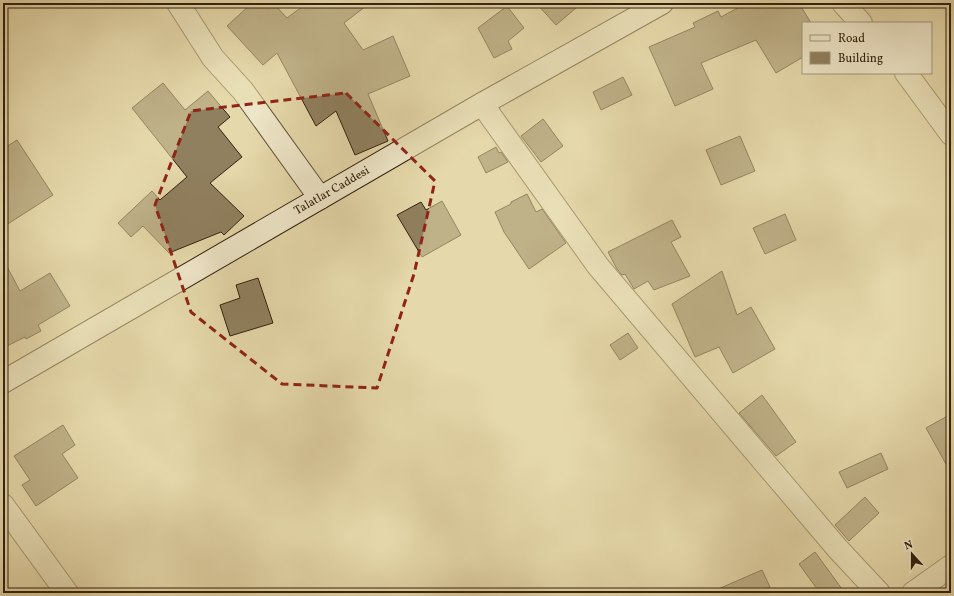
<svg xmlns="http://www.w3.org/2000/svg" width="954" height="596" viewBox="0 0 954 596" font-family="Vollkorn,serif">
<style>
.building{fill:#90805f;stroke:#33210e}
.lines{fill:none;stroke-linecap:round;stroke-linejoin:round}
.street-casing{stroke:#604f35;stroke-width:24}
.secondary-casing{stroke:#33210e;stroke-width:24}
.street{stroke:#eee6c8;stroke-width:22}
.secondary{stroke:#eee6c8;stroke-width:22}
.marked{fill:none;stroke:#8f2418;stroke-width:3;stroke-dasharray:8 5;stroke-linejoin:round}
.labels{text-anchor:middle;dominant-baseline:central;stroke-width:3;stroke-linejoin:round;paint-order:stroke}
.street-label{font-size:12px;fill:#33210e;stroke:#eee6c8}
</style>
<rect width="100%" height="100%" fill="#e5d8aa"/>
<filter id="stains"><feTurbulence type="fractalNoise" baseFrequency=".005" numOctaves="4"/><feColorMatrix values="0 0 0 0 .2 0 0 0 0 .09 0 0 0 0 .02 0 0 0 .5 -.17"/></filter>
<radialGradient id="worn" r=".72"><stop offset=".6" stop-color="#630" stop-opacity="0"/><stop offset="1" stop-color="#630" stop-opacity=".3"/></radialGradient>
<g class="building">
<path d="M252,3H273L287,18L307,3H370L344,23L363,50L393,36L410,76L368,94L388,141L355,155L336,111L316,126L277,53L263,65L227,26Z"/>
<path d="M536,3H582L556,25Z"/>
<path d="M747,3H799L811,23H803V57L776,73L756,40L701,63L713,89L675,106L649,47L695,27L693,23L718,11L721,17Z"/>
<path d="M507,6L524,28L508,41L512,49L494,58L478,28Z"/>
<path d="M623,77L632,95L601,110L593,92Z"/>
<path d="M163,83L185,110L208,91L230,117L218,127L242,157L210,183L244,216L224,235L221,232L169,253L143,226L131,237L118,223L152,191L160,200L187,177L132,108Z"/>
<path d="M543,119L563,146L541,162L521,136Z"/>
<path d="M740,136L755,171L721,185L706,150Z"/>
<path d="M17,140L53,195L3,227V149Z"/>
<path d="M496,147L499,153L501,152L508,162L486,173L478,157Z"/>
<path d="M527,194L536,212L542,209L566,243L529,269L504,232L495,212L511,204V202Z"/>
<path d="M442,201L461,235L422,257L397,215L421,202L426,210Z"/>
<path d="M785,214L796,240L765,254L753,228Z"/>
<path d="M672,220L681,237L671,242L690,276L654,290L648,281L634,289L625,274L622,275L617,269L608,252Z"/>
<path d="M3,259L20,291L50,273L70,306L38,325L41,331L26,339L25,337L3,348Z"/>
<path d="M722,271L737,315L751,307L775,349L733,373L719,347L695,357L672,304Z"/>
<path d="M258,278L273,323L230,336L220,305L240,298L236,285Z"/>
<path d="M628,333L638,348L620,360L610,345Z"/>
<path d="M762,395L796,442L776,456L739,413Z"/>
<path d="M951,414V473L926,428Z"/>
<path d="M63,425L75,445L62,454L78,478L36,506L22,485L30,480L14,456Z"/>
<path d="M881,453L888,469L847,488L839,472Z"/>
<path d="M865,497L879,513L849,541L835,525Z"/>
<path d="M815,552L845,593H820L799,564Z"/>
<path d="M762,570L770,587L757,593H709Z"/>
</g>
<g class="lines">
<g class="street-casing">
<g id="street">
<path d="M178,3L213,58L243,91L320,198"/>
<path d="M843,3L861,23"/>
<path d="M906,73L951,134"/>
<path d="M482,104L598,266L837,548L879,593"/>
<path d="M3,505L67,593"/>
<path d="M913,593L951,566"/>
</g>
</g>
<g class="secondary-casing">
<path id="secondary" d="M3,382L482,104L662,3"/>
</g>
<use href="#street" class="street"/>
<use href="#secondary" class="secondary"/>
</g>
<path d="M0 0H954V596H0ZM346,93L435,181L414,274L377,388L282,384L191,312L155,205L191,111Z" fill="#e5d8aa" fill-opacity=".55" fill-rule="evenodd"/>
<path class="marked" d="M346,93L435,181L414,274L377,388L282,384L191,312L155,205L191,111Z"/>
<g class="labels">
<g class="street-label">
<text transform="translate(332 191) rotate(-30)">Talatlar Caddesi</text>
</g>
</g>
<rect width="954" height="596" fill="none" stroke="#e5d8aa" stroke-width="16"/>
<rect x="4" y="4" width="946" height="588" fill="none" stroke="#33210e" stroke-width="2"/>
<rect x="8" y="8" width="938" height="580" fill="none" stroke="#33210e"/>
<rect x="802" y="22" width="130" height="52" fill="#eee6c8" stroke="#a3977e"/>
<rect x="810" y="35" width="20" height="6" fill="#eee6c8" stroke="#a3977e"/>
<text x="838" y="42" font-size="12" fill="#33210e">Road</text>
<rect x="810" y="52" width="20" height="12" fill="#90805f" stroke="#a3977e"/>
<text x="838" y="62" font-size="12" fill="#33210e">Building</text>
<g transform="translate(912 554) rotate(339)" stroke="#eee6c8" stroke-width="3" paint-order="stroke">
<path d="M0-3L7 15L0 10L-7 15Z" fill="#33210e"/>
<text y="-6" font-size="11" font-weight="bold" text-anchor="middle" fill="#33210e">N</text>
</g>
<rect width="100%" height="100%" filter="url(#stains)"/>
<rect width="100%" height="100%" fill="url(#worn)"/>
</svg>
